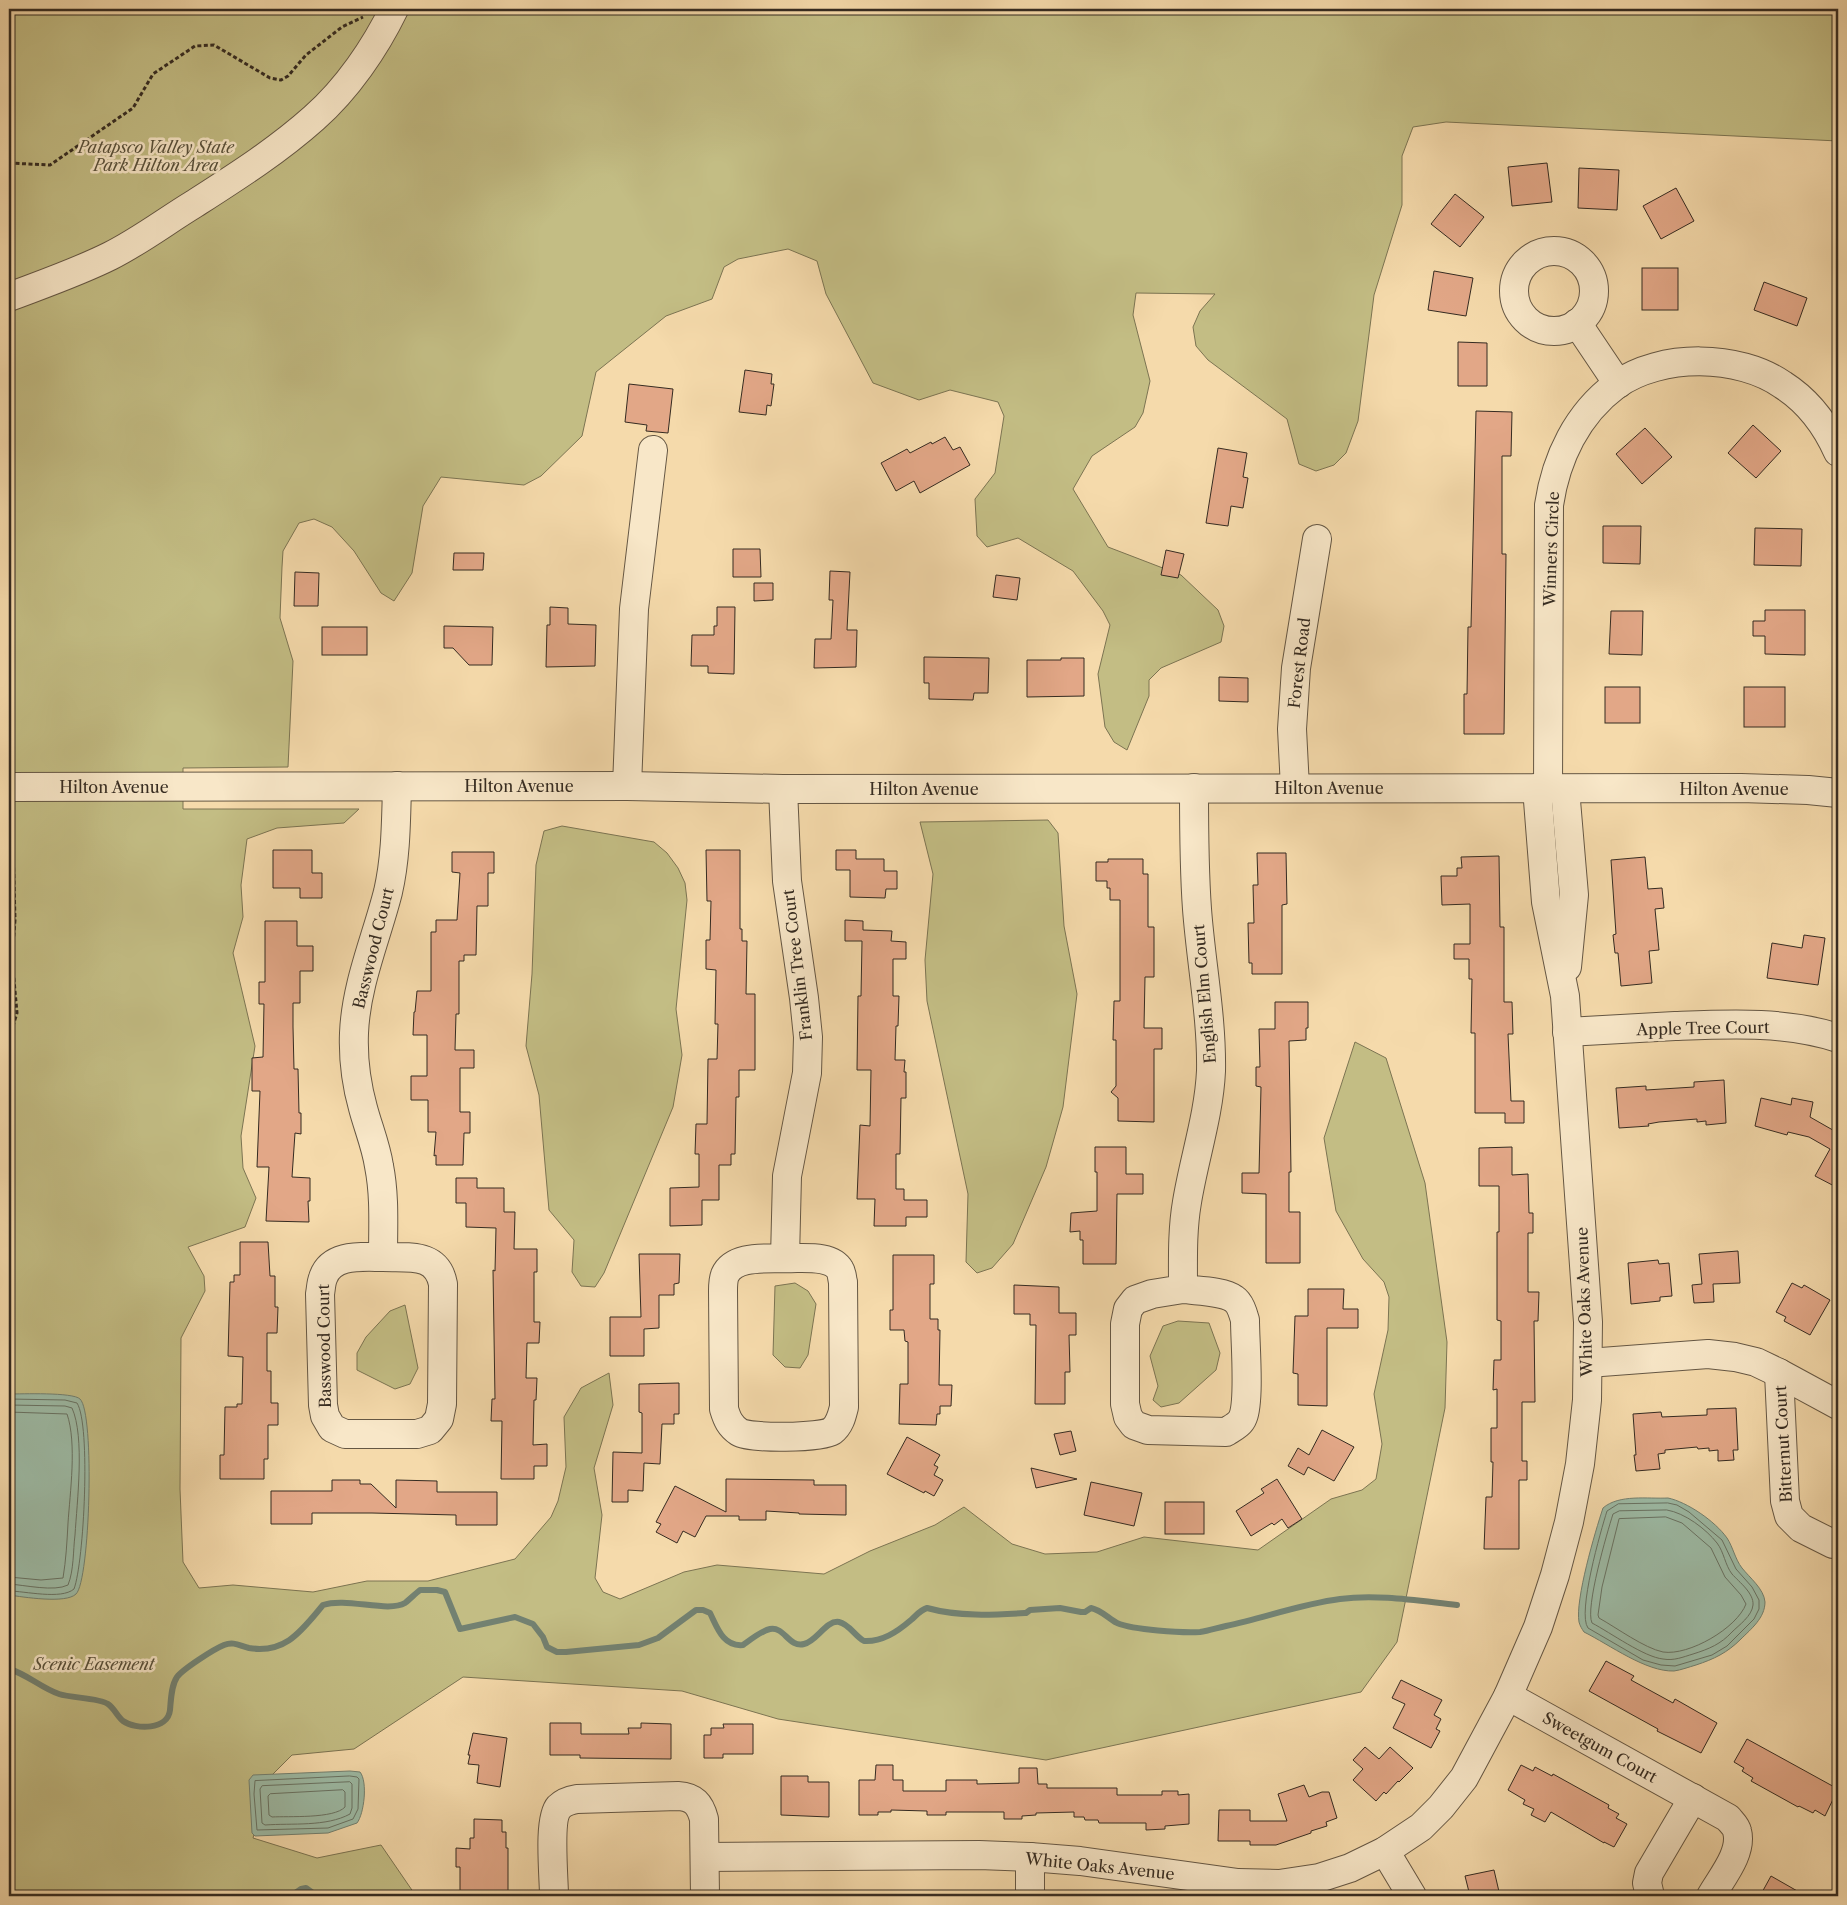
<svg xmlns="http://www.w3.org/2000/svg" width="1847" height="1905" viewBox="0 0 1847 1905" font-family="'Libre Caslon Text',serif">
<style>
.green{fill:#c3bd84;stroke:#7c7452}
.water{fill:#9dbba6;stroke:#738171}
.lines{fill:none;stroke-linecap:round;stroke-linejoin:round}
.shore{stroke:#697364;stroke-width:1}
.stream{stroke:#738171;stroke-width:6}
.building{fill:#e2a787;stroke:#352b21}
.minor-casing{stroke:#655744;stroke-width:30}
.path{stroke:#352b21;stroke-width:3;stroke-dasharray:4 2.5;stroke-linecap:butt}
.minor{stroke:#f8e7c8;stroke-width:28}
.labels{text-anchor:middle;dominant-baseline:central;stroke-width:5;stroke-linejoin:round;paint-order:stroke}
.park-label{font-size:16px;font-style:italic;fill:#58503a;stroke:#f8e7c8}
.street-label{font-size:16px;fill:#352b21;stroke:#f8e7c8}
</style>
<rect width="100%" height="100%" fill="#f5daab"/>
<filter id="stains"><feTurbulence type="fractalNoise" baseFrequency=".004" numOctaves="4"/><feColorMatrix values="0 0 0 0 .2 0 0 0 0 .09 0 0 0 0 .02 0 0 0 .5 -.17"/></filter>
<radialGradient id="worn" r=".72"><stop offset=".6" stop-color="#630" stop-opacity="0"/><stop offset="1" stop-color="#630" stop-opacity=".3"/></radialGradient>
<g class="green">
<path d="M9,9H1838V141L1446,122L1413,127L1402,156V205L1374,295L1358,421L1346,453L1334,465L1316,471L1299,464L1287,419L1208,360L1196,346L1193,327L1200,311L1215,294L1136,293L1133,315L1150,381L1143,413L1135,427L1092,456L1073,489L1108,547L1181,575L1218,610L1224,626L1221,642L1161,668L1149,680V696L1127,750L1114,742L1105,727L1098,674L1110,625L1103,611L1073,571L1018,538L987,547L977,536L975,499L995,473L1004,416L998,402L950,390L919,400L873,383L826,294L817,261L788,249L738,259L724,267L712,299L666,316L596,372L582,436L541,476L524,485L441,477L423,506L412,573L394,601L381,593L354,551L332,527L314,519L299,523L283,551L282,567L280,618L293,661L288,767L183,768V809H359L344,823L277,828L247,839L241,885L243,917L233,953L255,1046L241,1136L243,1168L256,1198L245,1227L188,1247L204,1276L205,1291L181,1338L180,1489L183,1562L199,1588L233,1585L313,1592L367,1581H428L515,1559L551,1517L558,1501L566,1467L564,1417L581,1388L609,1373L613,1405L594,1468L602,1515L595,1578L603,1592L620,1599L684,1572L717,1565L824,1574L870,1551L935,1525L964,1507L1012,1544L1045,1554L1097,1552L1144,1537L1258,1550L1331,1499L1362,1490L1376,1479L1382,1444L1374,1394L1388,1330L1389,1297L1384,1282L1363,1259L1336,1211L1324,1138L1355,1042L1386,1058L1425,1183L1447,1342L1445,1408L1397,1642L1361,1692L1046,1760L778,1719L682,1691L463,1677L354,1749L292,1755L270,1777L253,1838L317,1858L381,1845L416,1896H9Z"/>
<path d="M1048,820L1058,833L1064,926L1077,994L1063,1107L1046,1167L1013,1244L992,1268L977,1273L966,1262L968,1194L927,1001L925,960L933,874L920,822Z"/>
<path d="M562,826L654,842L667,853L678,868L685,883L687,900L676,1009L682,1055L673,1107L604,1273L595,1287L581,1286L572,1272L574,1240L549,1210L539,1095L526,1046L532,974L536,865L544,831Z"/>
<path d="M795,1283L808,1291L816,1304L808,1355L800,1368L785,1367L773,1355L775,1286Z"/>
<path d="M405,1305L418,1368L410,1384L395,1389L357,1370V1353L366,1337L390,1311Z"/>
<path d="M1178,1321L1209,1323L1220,1353L1216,1370L1179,1403L1161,1407L1153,1400L1158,1386L1150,1356L1163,1326Z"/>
</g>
<g class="water">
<path d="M9,1394C21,1394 73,1392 80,1399C95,1413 90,1581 76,1594C66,1604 23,1597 9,1595Z"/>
<path d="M1668,1498C1687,1502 1715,1521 1727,1538C1733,1547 1735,1559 1742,1568C1750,1578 1764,1589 1765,1602C1765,1618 1751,1629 1741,1639C1727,1653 1714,1659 1696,1665C1689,1667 1681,1670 1674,1671C1646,1672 1610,1645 1584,1632C1582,1629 1580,1626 1579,1622C1575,1600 1595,1532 1603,1508C1619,1494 1648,1499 1668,1498Z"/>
<path d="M350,1771L360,1772C368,1782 364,1814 357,1823L328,1833L255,1836L252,1833L249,1780L253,1775Z"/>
</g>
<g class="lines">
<g class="shore">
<path d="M9,1399L65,1400L77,1403C91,1425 84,1562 74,1589C61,1600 25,1591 9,1591"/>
<path d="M9,1405L65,1406L72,1408C85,1437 77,1502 75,1535C73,1551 74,1570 68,1585C54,1592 25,1585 9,1584"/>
<path d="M9,1412L67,1414C77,1443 70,1493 68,1523C67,1542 66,1560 63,1578L41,1580L9,1577"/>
<path d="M1668,1503L1677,1505L1689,1512L1722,1540L1736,1569L1752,1587L1759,1600V1609L1754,1619L1727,1646L1712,1655L1675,1666L1661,1665L1643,1660L1588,1628C1577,1613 1601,1530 1607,1511L1618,1504Z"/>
<path d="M1667,1510C1685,1513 1706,1529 1717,1543C1724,1552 1725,1565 1732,1574C1739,1582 1754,1593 1753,1605C1752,1616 1739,1625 1732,1632C1721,1644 1709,1649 1693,1654C1683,1657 1674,1661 1663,1659C1644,1657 1611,1633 1592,1623C1585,1608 1607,1533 1613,1514L1619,1511Z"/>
<path d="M1666,1517L1682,1523L1711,1548L1725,1577L1741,1595L1746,1604C1737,1628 1689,1656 1663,1652C1644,1648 1617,1628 1599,1618L1598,1615L1602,1587L1619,1519Z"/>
<path d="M350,1776L357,1777L359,1779L358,1809L353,1819L328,1828L257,1830L254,1794L255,1781Z"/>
<path d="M350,1782L352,1784V1808L350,1814C326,1827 292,1823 265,1825L262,1823L260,1789L262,1786Z"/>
<path d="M343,1790L345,1792V1807C334,1819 288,1816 272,1817L269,1815L268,1796L270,1794Z"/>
</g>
<g class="stream">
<path d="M9,1669C27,1674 41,1688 59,1694C71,1698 99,1698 108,1704C114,1708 117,1716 123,1721C136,1730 168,1730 170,1710C171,1700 171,1686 177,1677C183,1669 214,1649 224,1645C234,1641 240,1646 249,1648C286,1654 302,1630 323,1605C346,1597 388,1613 405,1603C410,1599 415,1594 420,1590H437L445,1592L460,1629L515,1617L533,1624L543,1637L547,1647L557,1652H566L639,1645L658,1638L696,1610H703L710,1613C717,1627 723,1647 743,1645C750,1640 761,1631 770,1629C784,1626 789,1648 804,1644C817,1641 826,1620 839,1622C849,1624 855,1636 864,1641C882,1642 897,1632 911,1620C916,1616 920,1610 927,1608C960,1617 992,1615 1026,1613L1030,1610L1060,1608L1081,1612H1085L1091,1608C1101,1610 1108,1618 1117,1623C1134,1630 1181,1633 1200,1632C1208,1631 1217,1628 1226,1626C1264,1618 1301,1604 1340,1599C1378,1594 1419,1601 1457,1605"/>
<path d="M291,1896L301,1889L306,1888L317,1896"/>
</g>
</g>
<g class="building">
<path d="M1547,163L1552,202L1512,206L1508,167Z"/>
<path d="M1579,168L1619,170L1617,210L1578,208Z"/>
<path d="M1676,188L1694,221L1661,239L1643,206Z"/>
<path d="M1455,194L1484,217L1460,247L1431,224Z"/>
<rect x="1642" y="268" width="36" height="42"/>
<path d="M1434,271L1473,278L1466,316L1428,310Z"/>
<path d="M1764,282L1807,298L1797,326L1754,310Z"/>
<path d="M1458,342L1487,343V386H1458Z"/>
<path d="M745,370L772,374L771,384H774L771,406L767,405L766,415L739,412Z"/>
<path d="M629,384L673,389L668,433L646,431L647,425L625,422Z"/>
<path d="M1476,411L1512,412L1511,456H1502V554H1506L1504,734H1464V694H1467L1468,627H1471Z"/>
<path d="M1753,425L1781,451L1756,478L1728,453Z"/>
<path d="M1645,428L1672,457L1642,484L1616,454Z"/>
<path d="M945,437L953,450L960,447L970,465L920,493L914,481L896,491L881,463L907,449L910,453L931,442L932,444Z"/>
<path d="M1218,448L1247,453L1243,477L1248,478L1243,508L1231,506L1228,526L1206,523Z"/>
<path d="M1603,526H1641L1640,564L1603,563Z"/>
<path d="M1755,528L1802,529L1801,566L1754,565Z"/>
<path d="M733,549H760L761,577H733Z"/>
<path d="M1166,550L1184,554L1178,578L1161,575Z"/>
<path d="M454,553H484L483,570H453Z"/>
<path d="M830,571L850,572L847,630H857L856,667L814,668L815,639H831L833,600H829Z"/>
<path d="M295,572L319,573L318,606H294Z"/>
<path d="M996,575L1020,578L1017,600L993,597Z"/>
<path d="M754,583H773V600L754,601Z"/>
<path d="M550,607L568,608V624L596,625L595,666L546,667L547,625H550Z"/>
<path d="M717,607H735L734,674L708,673V666H691L692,635H714V626H717Z"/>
<path d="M1765,610H1805V655L1765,654V636H1753V621H1765Z"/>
<path d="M1611,611H1643L1642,655L1609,654Z"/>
<path d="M444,626L493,627L492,665H469L453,648H444Z"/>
<rect x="322" y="627" width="45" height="28"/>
<path d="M924,657L989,658L988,693H974L973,700L929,699V683H924Z"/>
<path d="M1061,658H1084V696L1027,697V660H1061Z"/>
<path d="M1219,677L1248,678V702L1219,701Z"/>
<rect x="1605" y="687" width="35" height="36"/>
<rect x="1744" y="687" width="41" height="40"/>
<path d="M273,850H312V873H322V898H300V888H273Z"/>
<path d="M706,850H740V929H742V941H747L746,994H755V1070H739V1097H736L735,1154H731V1165H719V1200H702V1225L670,1226V1188L699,1187V1154H695L696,1124H707L708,1059H717L718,1024H715L716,970L706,969V940H710L711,901H707Z"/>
<path d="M836,850H856V859H884V871H897V889H886L885,898L850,897V870H836Z"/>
<path d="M452,852H494V873H488V906H477L476,955H464V961H459V1014H456L455,1050H474V1068H460V1112H470V1133H464L463,1165H436V1155L434,1156L436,1132H428V1100H411V1076H427V1035H413L414,1012H415L417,991H431V932H436V920H457L460,873L452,872Z"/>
<path d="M1257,853H1286L1287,904L1282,905V974H1252V963H1249L1248,923H1254L1253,885H1258Z"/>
<path d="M1499,856L1500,927H1504V1002H1512L1513,1034H1508L1511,1101H1524V1123H1505V1113H1475V1033H1471L1472,979H1469V959H1454V944H1470V904L1442,905L1441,876H1457V868H1462L1461,857Z"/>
<path d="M1645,857L1648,889L1662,888L1664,908L1655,909L1659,950L1649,951L1652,983L1621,986L1618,953H1615L1613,935L1616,934L1611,860Z"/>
<path d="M1108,859H1143V874H1148V927H1154V977H1145L1144,1028H1162V1049H1154V1122L1118,1121V1098L1111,1092L1116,1086V1040H1113L1114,1001H1120V900H1110V888H1107V881H1096V862H1108Z"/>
<path d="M845,920L863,921V930L892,931L891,941L906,942V959H893V996H899L898,1026H896L895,1060H905L904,1072H906V1098H901L900,1154H896V1189H904V1200H927V1217H906V1226H874L875,1199H857L860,1125L870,1126L871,1070H857L858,996H861L862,941H845Z"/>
<path d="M265,921H297V946H313V971H300V1003H293V1027L294,1069H298L299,1113H301V1134L295,1133L292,1177L310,1178V1201H308L309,1222L266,1221L269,1167H257L260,1091H252V1058L263,1057L264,1004H259V982H265Z"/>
<path d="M1804,935L1825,938L1818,985L1767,978L1772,943L1802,948Z"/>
<path d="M1275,1002H1308V1028H1306V1040L1289,1041L1291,1172H1289V1212H1300V1263H1266V1194L1242,1193V1173H1259L1261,1087L1256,1086V1067H1260L1259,1029H1275Z"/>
<path d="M1724,1080L1726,1123L1706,1125V1121L1697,1122V1119L1659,1122L1648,1124L1649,1126L1619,1128L1616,1088L1646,1086V1090L1694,1087V1082Z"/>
<path d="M1761,1098L1791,1105L1792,1098L1813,1102L1810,1117L1838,1133V1188L1815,1176L1830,1149L1809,1137L1788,1132L1787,1135L1755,1126Z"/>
<path d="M1095,1147H1126V1174H1143V1194H1117L1116,1264H1083V1240H1080V1231L1070,1232L1071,1213L1097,1211V1172H1095Z"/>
<path d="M1512,1147V1175L1528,1174L1529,1213H1533V1233H1528V1292H1539L1538,1321H1534L1535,1402H1522V1461H1527V1480H1519V1549H1484L1486,1497H1492L1493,1462H1491V1428H1497V1389L1493,1390L1494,1360H1501V1321L1497,1320V1232H1499V1186H1479V1148Z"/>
<path d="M456,1178H477V1188H504V1212H515L514,1249H537V1272H534V1322H540L539,1343H527L526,1378H537L536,1400H534L533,1445L547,1444V1466H534V1479H501L502,1421H491L492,1399H495L493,1270L495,1271L496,1228L466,1227V1203H456Z"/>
<path d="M240,1242H268L270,1276H275V1307H278L277,1333H267V1371H271V1403H278V1425H268V1459H264V1479H220V1455H224L225,1407H237V1404H242L243,1357L228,1356L230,1282H234V1275H240Z"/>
<path d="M1738,1251L1740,1283L1713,1284L1714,1302L1694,1303L1692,1285L1702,1284L1699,1254Z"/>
<path d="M639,1254H680L679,1283L674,1284V1295H659V1328L644,1329V1356H610V1317H641Z"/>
<path d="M893,1255H934V1284H930V1319H938V1330H940L939,1385H952L951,1406H940V1414H937L936,1425L899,1424L900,1384H908V1342L905,1341L904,1330H890V1310H893Z"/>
<path d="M1658,1260L1659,1264L1669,1263L1672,1296L1660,1297V1301L1631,1304L1628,1263Z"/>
<path d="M1792,1283L1802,1288L1804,1285L1830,1300L1810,1335L1784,1321L1786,1317L1776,1312Z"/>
<path d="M1014,1285L1059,1287V1313H1076V1335H1069L1070,1372H1065V1404H1035L1036,1325H1030V1314H1014Z"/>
<path d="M1308,1289H1344L1343,1309H1358V1328H1327V1406L1298,1405V1374L1293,1373L1295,1316H1308Z"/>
<path d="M679,1383V1414H674V1424H662L660,1464L644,1463L643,1491L628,1490V1502H612L613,1452L642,1453V1413L639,1412V1384Z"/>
<path d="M1736,1408L1738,1450H1733L1734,1460L1718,1461V1450L1709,1451V1448L1698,1449L1697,1447L1665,1450V1453L1658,1454L1660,1469L1636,1471L1634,1455H1636L1633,1414L1661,1412L1662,1417L1707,1415V1409Z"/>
<path d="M1322,1430L1354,1447L1334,1481L1308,1467L1304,1475L1288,1466L1298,1448L1309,1455Z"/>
<path d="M1071,1431L1076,1451L1060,1455L1054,1434Z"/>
<path d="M907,1437L940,1455L934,1465L938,1467L934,1475L943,1480L934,1496L925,1491L924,1493L887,1474Z"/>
<path d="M1031,1468L1077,1479L1036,1488Z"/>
<path d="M726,1479L814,1480V1485H846V1515L799,1514V1513L766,1511V1520H739V1516H706L695,1537L683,1531L677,1543L656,1532L661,1524L656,1522L675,1486L726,1512Z"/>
<path d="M1277,1479L1302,1519L1288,1528L1282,1519L1274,1525L1272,1523L1251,1536L1236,1511L1264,1493L1261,1489Z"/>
<path d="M332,1480H360V1484H371L396,1508V1480L437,1481V1492H497V1525H456V1515L372,1513H312V1524H271V1491H332Z"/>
<path d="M1091,1482L1142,1493L1134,1526L1084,1515Z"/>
<rect x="1165" y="1502" width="39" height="32"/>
<path d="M1606,1661L1634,1676L1631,1680L1673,1703L1675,1699L1717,1723L1701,1753L1657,1731L1658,1729L1589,1691Z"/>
<path d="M1401,1680L1442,1700L1434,1715L1441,1719L1436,1729L1440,1731L1431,1748L1393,1728L1405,1704L1392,1698Z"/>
<path d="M550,1723H581V1734H629L628,1728H641V1723L671,1724V1759L580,1758V1755H550Z"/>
<path d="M723,1724H753V1754H723V1758H704V1735H711V1728H724Z"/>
<path d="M473,1733L507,1738L500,1787L477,1783L479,1765L468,1764L470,1755H468Z"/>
<path d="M1747,1739L1838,1789L1825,1816L1815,1810L1813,1813L1799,1806L1798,1807L1751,1781L1753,1778L1742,1771L1744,1768L1734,1762Z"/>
<path d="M1365,1747L1379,1759L1390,1747L1413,1768L1399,1782L1398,1781L1386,1794L1384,1792L1376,1801L1353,1780L1363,1769L1353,1760Z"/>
<path d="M876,1765H893V1780H903V1791H946V1780H977V1784L1019,1783V1768H1037L1038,1784H1047V1788H1117V1795H1162V1791H1178V1795L1189,1794V1824L1165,1826V1829L1146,1830V1823H1099L1098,1820H1085L1084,1817H1074V1812L1036,1813V1815L1022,1816V1819H1004V1812H946V1815H927V1811L891,1810V1812H878V1815H859V1780H875Z"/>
<path d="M1521,1765L1533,1771L1535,1767L1552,1776L1553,1774L1609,1805L1608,1808L1619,1814L1616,1818L1627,1824L1614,1847L1604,1842V1843L1551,1812L1545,1822L1531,1815L1534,1809L1523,1804L1525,1800L1508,1790Z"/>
<path d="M781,1776H808V1782H829V1817L781,1815Z"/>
<path d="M1304,1785L1309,1797L1322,1792H1329L1337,1818L1326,1822L1327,1826L1311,1831V1833L1276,1845H1250V1841H1218L1219,1810H1250V1821H1287L1278,1794Z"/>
<path d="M474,1819L502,1820V1832H506V1848H508V1896H460V1867H456V1848L470,1849V1838H474Z"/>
<path d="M1494,1870L1500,1896H1470L1465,1876Z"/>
<path d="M1771,1876L1806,1896H1760Z"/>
</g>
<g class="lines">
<g class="minor-casing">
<g id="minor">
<circle cx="1554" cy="291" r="40"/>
<path d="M9,297C43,284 78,272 110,256C140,241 166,221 194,204C236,177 277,151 314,118C347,89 375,48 394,9"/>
<path d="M1577,323L1618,384"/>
<path d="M627,786L634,609L653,450"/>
<path d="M9,787L627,786L783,789L1741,788L1808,790L1838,793"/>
<path d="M1295,788L1292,729L1296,668L1317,539"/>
<path d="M783,789L787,881L804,998L808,1037L807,1073L787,1176L785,1258C801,1259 831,1254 840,1270C842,1273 842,1279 843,1282L844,1407C842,1415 840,1425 832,1431C821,1438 750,1439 739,1432C730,1426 727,1419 724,1409L723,1291C723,1286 723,1280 725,1275C734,1255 767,1259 785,1258"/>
<path d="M1548,789L1549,505C1556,458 1577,414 1616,385C1661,353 1739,354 1783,385C1808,401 1826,425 1838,452"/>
<path d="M1565,789L1574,895L1567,967"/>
<path d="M1567,1032C1603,1030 1639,1028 1675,1026C1729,1024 1786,1021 1838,1038"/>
<path d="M383,1257C363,1257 331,1253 323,1278C321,1283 321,1289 320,1294L323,1405L325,1416L332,1428L345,1434H417L430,1430L439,1419L442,1404L443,1284C437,1252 408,1258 383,1257C383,1227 385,1196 379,1166C376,1146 368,1127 363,1108C356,1083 353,1058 354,1033C356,984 376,939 388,892C396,857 396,822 397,786"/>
<path d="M1183,1289L1152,1294L1135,1300L1128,1309L1125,1324V1404L1128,1417L1134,1425L1148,1430L1226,1432C1232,1428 1240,1425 1243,1417C1250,1399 1245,1342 1245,1320C1243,1313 1240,1303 1234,1299C1223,1291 1197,1291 1183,1289C1183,1260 1182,1231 1187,1202C1194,1159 1209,1115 1211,1071C1212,1017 1201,963 1197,909C1194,868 1194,828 1194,788"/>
<path d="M1588,1363L1708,1354L1735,1357L1756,1362L1779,1373L1838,1405"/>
<path d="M1779,1373L1785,1501L1789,1516L1801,1528L1833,1544H1838"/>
<path d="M1508,1696L1728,1818C1731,1822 1736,1826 1737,1831C1743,1853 1721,1878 1711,1896"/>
<path d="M1385,1851L1412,1896"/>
<path d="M705,1857L979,1855L1030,1857L1080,1861L1238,1883L1279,1884L1319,1878L1350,1868L1385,1851L1421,1827L1441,1807L1464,1778L1508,1696L1538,1627L1555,1575L1569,1522L1580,1464L1587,1400L1588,1322L1565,996L1546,902L1537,788"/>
<path d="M554,1896C554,1878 548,1819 559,1807C564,1802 571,1800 577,1799L678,1796C694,1797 700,1804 704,1819L705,1896"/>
<path d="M1030,1896V1857"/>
<path d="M1650,1896L1647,1883L1649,1873L1693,1798"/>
</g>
</g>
<g class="path">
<path d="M9,163L50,165L133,108L153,74L195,46L214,45L270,78L281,80L288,76L306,55L342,27L363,17"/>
<path d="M9,1039L17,1013L12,958L15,920L12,810"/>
</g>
<use href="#minor" class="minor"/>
</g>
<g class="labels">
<g class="park-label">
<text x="156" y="147">Patapsco Valley State<tspan x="156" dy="18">Park Hilton Area</tspan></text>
<text x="94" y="1664">Scenic Easement</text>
</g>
<g class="street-label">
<text transform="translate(1551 549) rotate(-88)">Winners Circle</text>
<text transform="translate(1299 663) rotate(-83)">Forest Road</text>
<text x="519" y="786">Hilton Avenue</text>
<text x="114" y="787">Hilton Avenue</text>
<text x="1329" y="788">Hilton Avenue</text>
<text x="924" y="789">Hilton Avenue</text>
<text x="1734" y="789">Hilton Avenue</text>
<text transform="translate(373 948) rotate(-76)">Basswood Court</text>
<text transform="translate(797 965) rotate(-97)">Franklin Tree Court</text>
<text transform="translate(1204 994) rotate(-95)">English Elm Court</text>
<text transform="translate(1703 1028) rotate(-1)">Apple Tree Court</text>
<text transform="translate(1584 1302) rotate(-92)">White Oaks Avenue</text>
<text transform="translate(324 1346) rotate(-91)">Basswood Court</text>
<text transform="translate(1783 1444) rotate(-93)">Bitternut Court</text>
<text transform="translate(1600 1747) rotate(29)">Sweetgum Court</text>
<text transform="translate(1100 1866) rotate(6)">White Oaks Avenue</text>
</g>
</g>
<rect width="1847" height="1905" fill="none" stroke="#f5daab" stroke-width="30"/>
<rect x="10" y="10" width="1827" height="1885" fill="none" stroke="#352b21" stroke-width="2.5"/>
<rect x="15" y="15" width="1817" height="1875" fill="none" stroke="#352b21"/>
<rect width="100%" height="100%" filter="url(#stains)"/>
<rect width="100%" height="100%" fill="url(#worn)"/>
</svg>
